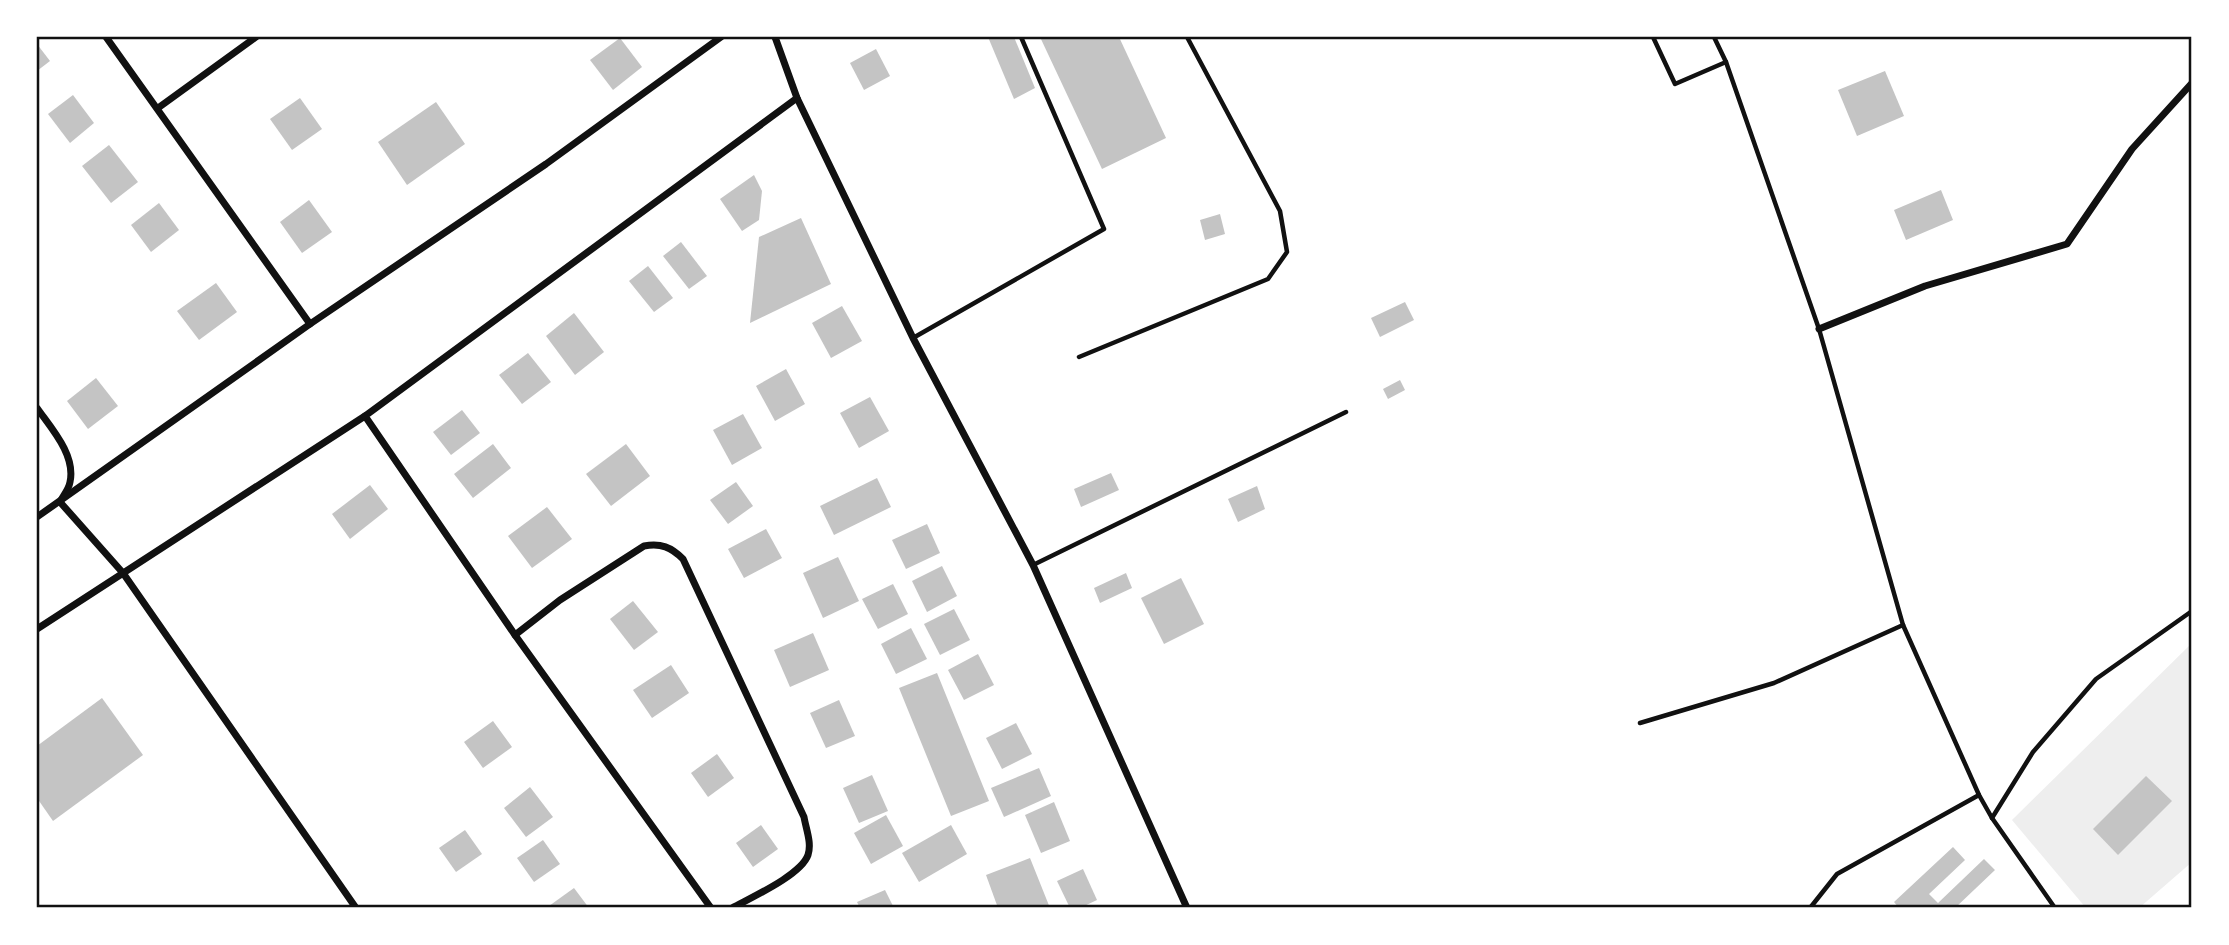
<svg xmlns="http://www.w3.org/2000/svg" width="2229" height="945" viewBox="0 0 2229 945" font-family="Inter,sans-serif">
<style>
.green{fill:#eee}
.building{fill:#c4c4c4}
.lines{fill:none;stroke-linecap:round;stroke-linejoin:round}
.service{stroke:#111;stroke-width:4.5}
.minor{stroke:#111;stroke-width:7}
.neatline{fill:none;stroke:#111;stroke-width:2.5}
</style>
<rect width="100%" height="100%" fill="#fff"/>
<path class="green" d="M2192,643V862L2139,908H2086L2012,820Z"/>
<g class="building">
<path d="M988,37H1014L1035,88L1014,99Z"/>
<path d="M1040,37H1119L1166,138L1102,169Z"/>
<path d="M620,38L642,67L613,90L590,60Z"/>
<path d="M37,44L50,61L37,71Z"/>
<path d="M876,49L890,76L864,90L850,63Z"/>
<path d="M1885,71L1904,116L1857,136L1838,90Z"/>
<path d="M73,95L94,123L70,143L48,114Z"/>
<path d="M300,98L322,129L292,150L270,119Z"/>
<path d="M436,102L465,144L407,185L378,142Z"/>
<path d="M109,145L138,182L111,203L82,166Z"/>
<path d="M754,175L762,191L759,220L742,231L720,199Z"/>
<path d="M1941,190L1953,220L1906,240L1894,210Z"/>
<path d="M309,200L332,232L302,253L280,222Z"/>
<path d="M159,203L179,230L151,252L131,225Z"/>
<path d="M1220,214L1225,234L1205,240L1200,220Z"/>
<path d="M801,218L831,284L750,323L759,237Z"/>
<path d="M681,242L707,276L689,289L663,256Z"/>
<path d="M648,266L673,298L654,312L629,281Z"/>
<path d="M216,283L237,312L199,340L177,311Z"/>
<path d="M1405,302L1414,320L1380,337L1371,318Z"/>
<path d="M842,306L862,341L831,358L812,323Z"/>
<path d="M574,313L604,352L575,375L546,336Z"/>
<path d="M528,353L551,382L522,404L499,375Z"/>
<path d="M786,369L805,404L775,421L756,386Z"/>
<path d="M96,378L118,406L88,429L67,401Z"/>
<path d="M1400,380L1405,390L1388,399L1383,389Z"/>
<path d="M870,397L889,431L859,448L840,413Z"/>
<path d="M462,410L480,433L451,455L433,432Z"/>
<path d="M743,414L762,448L732,465L713,430Z"/>
<path d="M493,444L511,468L473,498L454,474Z"/>
<path d="M626,444L650,476L611,506L586,474Z"/>
<path d="M1111,473L1119,490L1081,507L1074,489Z"/>
<path d="M877,478L891,507L834,535L820,506Z"/>
<path d="M736,482L753,506L728,524L710,500Z"/>
<path d="M370,485L388,509L350,539L332,514Z"/>
<path d="M1257,486L1265,509L1238,522L1228,499Z"/>
<path d="M547,507L572,539L532,568L508,536Z"/>
<path d="M927,524L940,553L906,569L892,540Z"/>
<path d="M766,529L782,558L744,578L728,549Z"/>
<path d="M838,557L859,601L823,618L803,573Z"/>
<path d="M942,566L957,596L927,612L912,581Z"/>
<path d="M1126,573L1132,588L1100,603L1094,588Z"/>
<path d="M1181,578L1204,624L1164,644L1141,598Z"/>
<path d="M893,584L908,614L878,629L862,599Z"/>
<path d="M633,601L658,632L634,650L610,619Z"/>
<path d="M954,609L970,640L940,655L924,624Z"/>
<path d="M911,628L927,659L896,674L881,644Z"/>
<path d="M813,633L829,670L790,687L774,650Z"/>
<path d="M978,654L994,685L964,700L948,670Z"/>
<path d="M671,665L689,693L652,718L633,690Z"/>
<path d="M937,673L989,801L951,816L899,688Z"/>
<path d="M102,698L143,755L53,821L37,798V746Z"/>
<path d="M839,700L855,736L826,748L810,713Z"/>
<path d="M493,721L512,747L483,768L464,742Z"/>
<path d="M1016,723L1032,754L1002,769L986,738Z"/>
<path d="M717,754L734,778L708,797L691,773Z"/>
<path d="M1039,768L1051,796L1004,817L991,788Z"/>
<path d="M872,775L888,811L859,823L843,788Z"/>
<path d="M2146,776L2172,801L2118,855L2093,829Z"/>
<path d="M530,787L553,817L526,837L504,808Z"/>
<path d="M1054,802L1070,841L1041,853L1025,815Z"/>
<path d="M886,815L903,846L871,864L854,833Z"/>
<path d="M761,825L778,849L753,867L736,843Z"/>
<path d="M951,825L967,854L919,882L902,853Z"/>
<path d="M465,830L482,854L456,872L439,848Z"/>
<path d="M543,840L560,864L534,882L517,858Z"/>
<path d="M1953,847L1965,860L1929,894L1938,903L1984,859L1995,870L1955,908H1899L1894,902Z"/>
<path d="M1030,858L1050,908H998L986,875Z"/>
<path d="M1083,869L1097,900L1080,908H1070L1057,881Z"/>
<path d="M574,888L589,908H550L549,906Z"/>
<path d="M885,890L894,908H860L857,902Z"/>
</g>
<g class="lines">
<g class="service">
<path d="M1653,37L1675,84L1726,62"/>
<path d="M1714,37L1726,62L1819,329L1903,625L1979,795L1992,818L2055,908"/>
<path d="M913,338L1104,229L1021,37"/>
<path d="M1079,357L1268,279L1287,252L1280,211L1187,37"/>
<path d="M1033,565L1346,412"/>
<path d="M1640,723L1774,683L1903,625"/>
<path d="M1992,818L2033,752L2096,679L2192,611"/>
<path d="M1810,908L1837,874L1979,795"/>
</g>
<g class="minor">
<path d="M106,37L310,324"/>
<path d="M775,37L797,98L913,338L1033,565L1187,908"/>
<path d="M158,108L256,37"/>
<path d="M1819,329L1925,286L2067,244L2132,149L2192,83"/>
<path d="M37,408C51,428 76,455 70,482C69,489 63,496 60,502L123,573L356,908"/>
<path d="M37,517L310,324L546,164L721,37"/>
<path d="M37,629L365,416"/>
<path d="M515,635L711,908"/>
<path d="M732,908C752,897 801,875 808,855C812,843 806,829 804,817L683,559C671,547 661,543 644,546L560,600L515,635L365,416L797,98"/>
</g>
</g>
<rect width="2229" height="945" fill="none" stroke="#ffffff" stroke-width="77"/>
<rect x="38" y="38" width="2152" height="868" class="neatline"/>
</svg>
